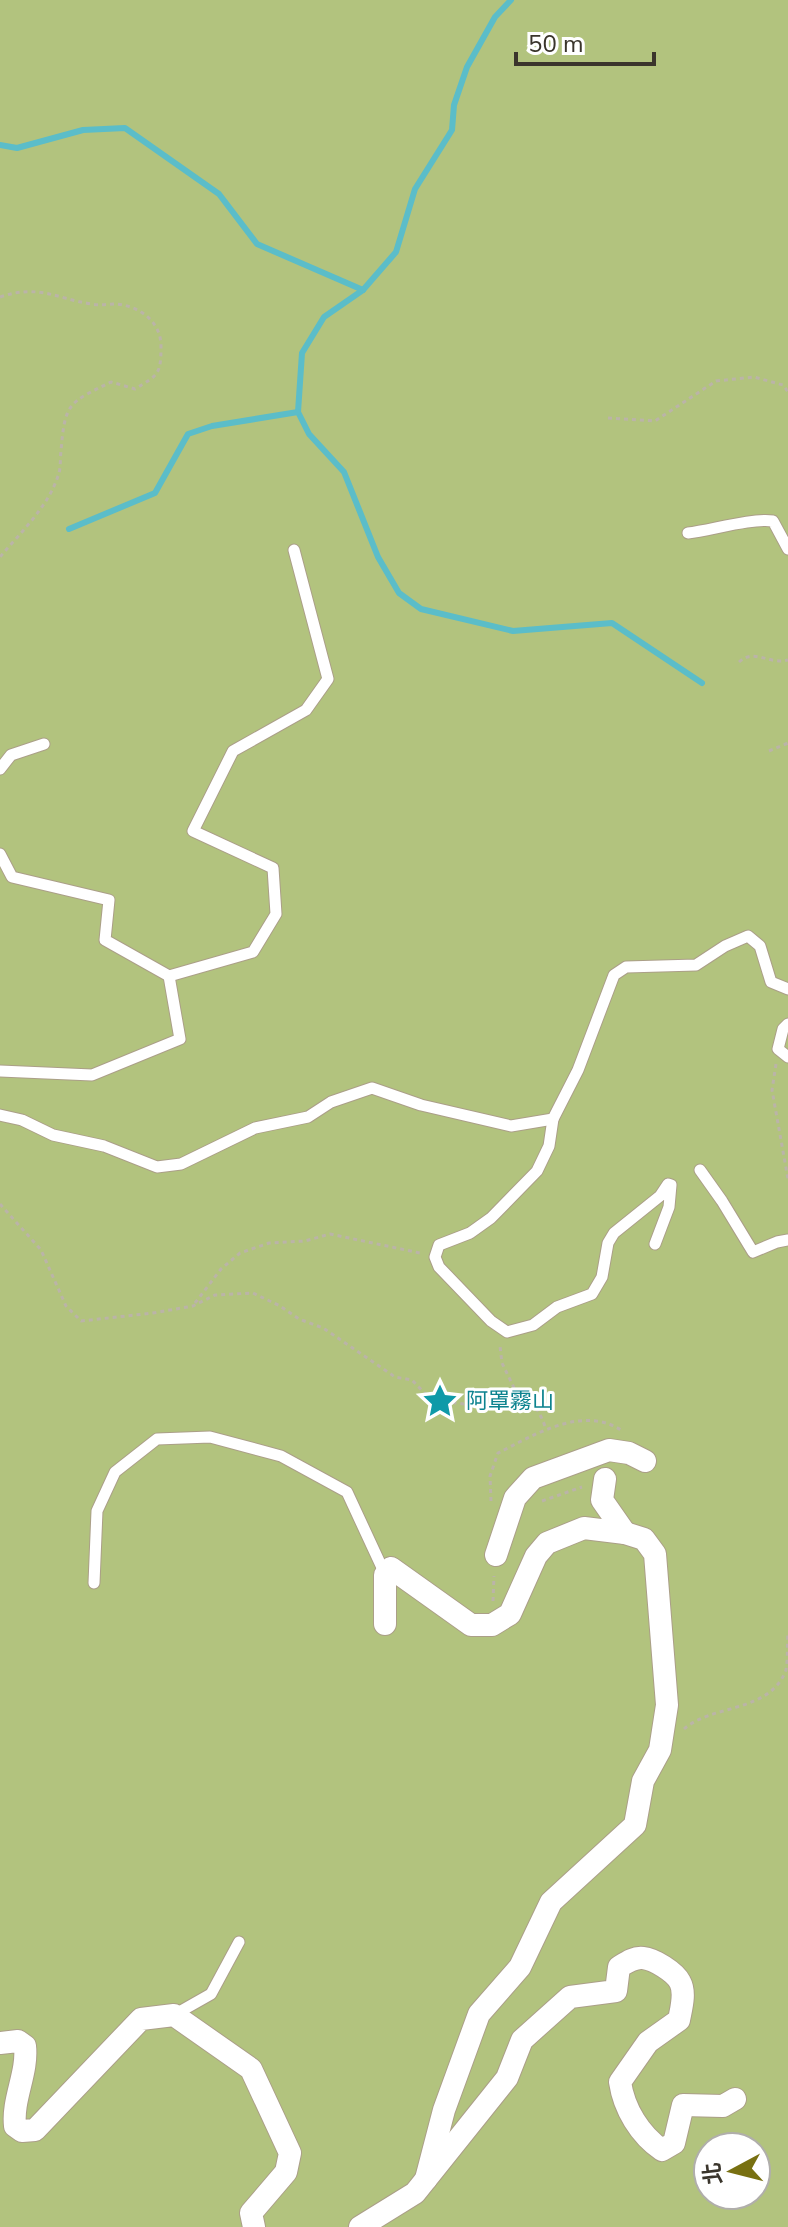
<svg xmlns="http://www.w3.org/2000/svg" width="788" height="2227" viewBox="0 0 788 2227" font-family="'Nunito Sans','Noto Sans TC',sans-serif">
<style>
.forest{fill:#b2c37e;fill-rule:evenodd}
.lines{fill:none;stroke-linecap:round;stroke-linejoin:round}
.stream{stroke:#5bbdc9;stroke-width:6}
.lane-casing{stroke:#ab9f88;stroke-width:13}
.street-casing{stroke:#ab9f88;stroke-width:24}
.path{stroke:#bbb4a8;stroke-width:3;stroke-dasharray:4 4;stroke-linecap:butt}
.lane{stroke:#fff;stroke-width:11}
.street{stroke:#fff;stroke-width:22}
.labels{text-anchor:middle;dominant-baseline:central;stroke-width:6;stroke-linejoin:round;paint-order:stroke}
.culture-label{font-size:22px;fill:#0d838f;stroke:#fff;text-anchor:start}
</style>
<rect width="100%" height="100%" fill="#fff7e9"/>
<path class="forest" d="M0,0H788V2227H0ZM708,2147H756V2195H708Z"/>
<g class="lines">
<g class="stream">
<path d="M511,0L495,17L467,67L454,105L452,130L415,189L396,252L363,290L324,317L302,353L298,412L309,434L344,472L378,557L399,593L421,609L513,631L612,623L702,683"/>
<path d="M0,145L17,148L83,130L125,128L219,194L257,244L363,290"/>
<path d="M69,529L155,493L188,434L212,426L298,412"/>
</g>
<g class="lane-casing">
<g id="lane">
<path d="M688,533C712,530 751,518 773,521L788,549"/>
<path d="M0,769L11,755L44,744"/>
<path d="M0,854L12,877L109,900L105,940L169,976L180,1039L92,1075L0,1071"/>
<path d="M169,976L253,952L276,914L273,868L193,831L233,751L306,710L328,679L294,550"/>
<path d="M788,1024L783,1029L778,1049L788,1057"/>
<path d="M0,1115L22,1120L53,1135L104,1146L157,1167L181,1164L255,1128L308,1117L331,1102L372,1088L421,1105L511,1126L553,1119L578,1070L614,975L626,967L696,965L725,946L748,936L760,946L771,982L788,989"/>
<path d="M553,1119L549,1146L537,1171L491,1218L470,1233L439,1245L435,1257L439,1267L491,1321L507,1332L533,1325L557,1307L592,1294L602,1277L608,1243L614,1233L660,1196L668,1184L671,1185L669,1207L655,1244"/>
<path d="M700,1170L722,1201L753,1252L777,1242L788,1240"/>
<path d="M94,1583L97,1511L115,1472L157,1439L210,1437L281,1456L347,1492L385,1574"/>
<path d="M174,2015L211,1994L239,1942"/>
</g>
</g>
<g class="street-casing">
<g id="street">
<path d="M605,1479L602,1500L625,1533"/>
<path d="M496,1555L515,1498L533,1478L609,1450L629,1453L645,1461"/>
<path d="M385,1624V1575L391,1568L471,1625H492L510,1614L536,1556L547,1543L584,1528L625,1533L644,1539L655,1554L667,1705L660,1750L643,1781L635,1825L551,1902L520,1967L479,2014L444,2110L426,2179"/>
<path d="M0,2043L18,2041L25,2046C28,2073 12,2099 15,2126L22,2131L35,2130L141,2019L174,2015L251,2069L290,2153L286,2172L251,2213L254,2227"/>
<path d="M360,2227L415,2193L507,2078L522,2040L570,1997L616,1991L619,1967C627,1962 634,1957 643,1958C654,1959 675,1972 680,1982C686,1993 681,2009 679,2020L648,2042L620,2082C624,2109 640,2135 662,2150L674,2143L683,2105L723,2106L735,2099"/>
</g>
</g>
<g class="path">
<path d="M0,297C38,284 55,298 91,304C100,306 108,304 116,304C140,306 161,322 161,346C161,375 158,375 135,389L111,382C68,403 65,403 61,451C60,459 61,469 58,476C48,507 20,533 0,557"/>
<path d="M608,418L655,421L716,381L754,377L783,385L788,392"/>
<path d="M739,662C754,648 770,665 788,660"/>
<path d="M769,751L788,743"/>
<path d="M776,1064L772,1090L788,1179"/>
<path d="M0,1204L41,1250L66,1306L81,1321L153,1313L193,1306L215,1295L253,1293L280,1306L299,1319L323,1328L395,1377L412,1380L431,1400L464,1404L517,1394L502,1363L500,1346"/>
<path d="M195,1303L221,1269L240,1253L269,1243L305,1241L330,1234L420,1253"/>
<path d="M517,1394C534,1401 540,1412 546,1429"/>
<path d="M491,1501L490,1476L498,1453C534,1435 582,1405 621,1430"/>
<path d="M542,1501L582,1487"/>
<path d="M493,1601L494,1576"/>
<path d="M684,1729C712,1704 770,1713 786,1670C788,1659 787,1643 788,1632"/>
</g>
<use href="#lane" class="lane"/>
<use href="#street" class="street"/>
</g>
<defs>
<g id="sight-bare" transform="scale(2.76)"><path d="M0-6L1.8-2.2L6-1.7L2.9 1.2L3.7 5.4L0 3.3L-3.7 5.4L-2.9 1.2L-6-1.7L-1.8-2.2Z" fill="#0f9aa8" stroke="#fff" stroke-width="2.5" paint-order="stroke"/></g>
</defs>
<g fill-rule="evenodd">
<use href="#sight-bare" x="440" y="1401"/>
</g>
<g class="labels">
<g class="culture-label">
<text x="466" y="1401">阿罩霧山</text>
</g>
</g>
<g transform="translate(732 2171) rotate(263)"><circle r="38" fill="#ffffff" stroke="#b0aeab" stroke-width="2"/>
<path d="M0-6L14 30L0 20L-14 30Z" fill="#787011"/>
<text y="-12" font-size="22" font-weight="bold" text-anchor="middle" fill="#3a352c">北</text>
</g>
<path d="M516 52v12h138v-12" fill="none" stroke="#3a352c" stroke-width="4"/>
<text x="528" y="52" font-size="24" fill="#3a352c" stroke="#ffffff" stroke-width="6" paint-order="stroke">50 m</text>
</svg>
